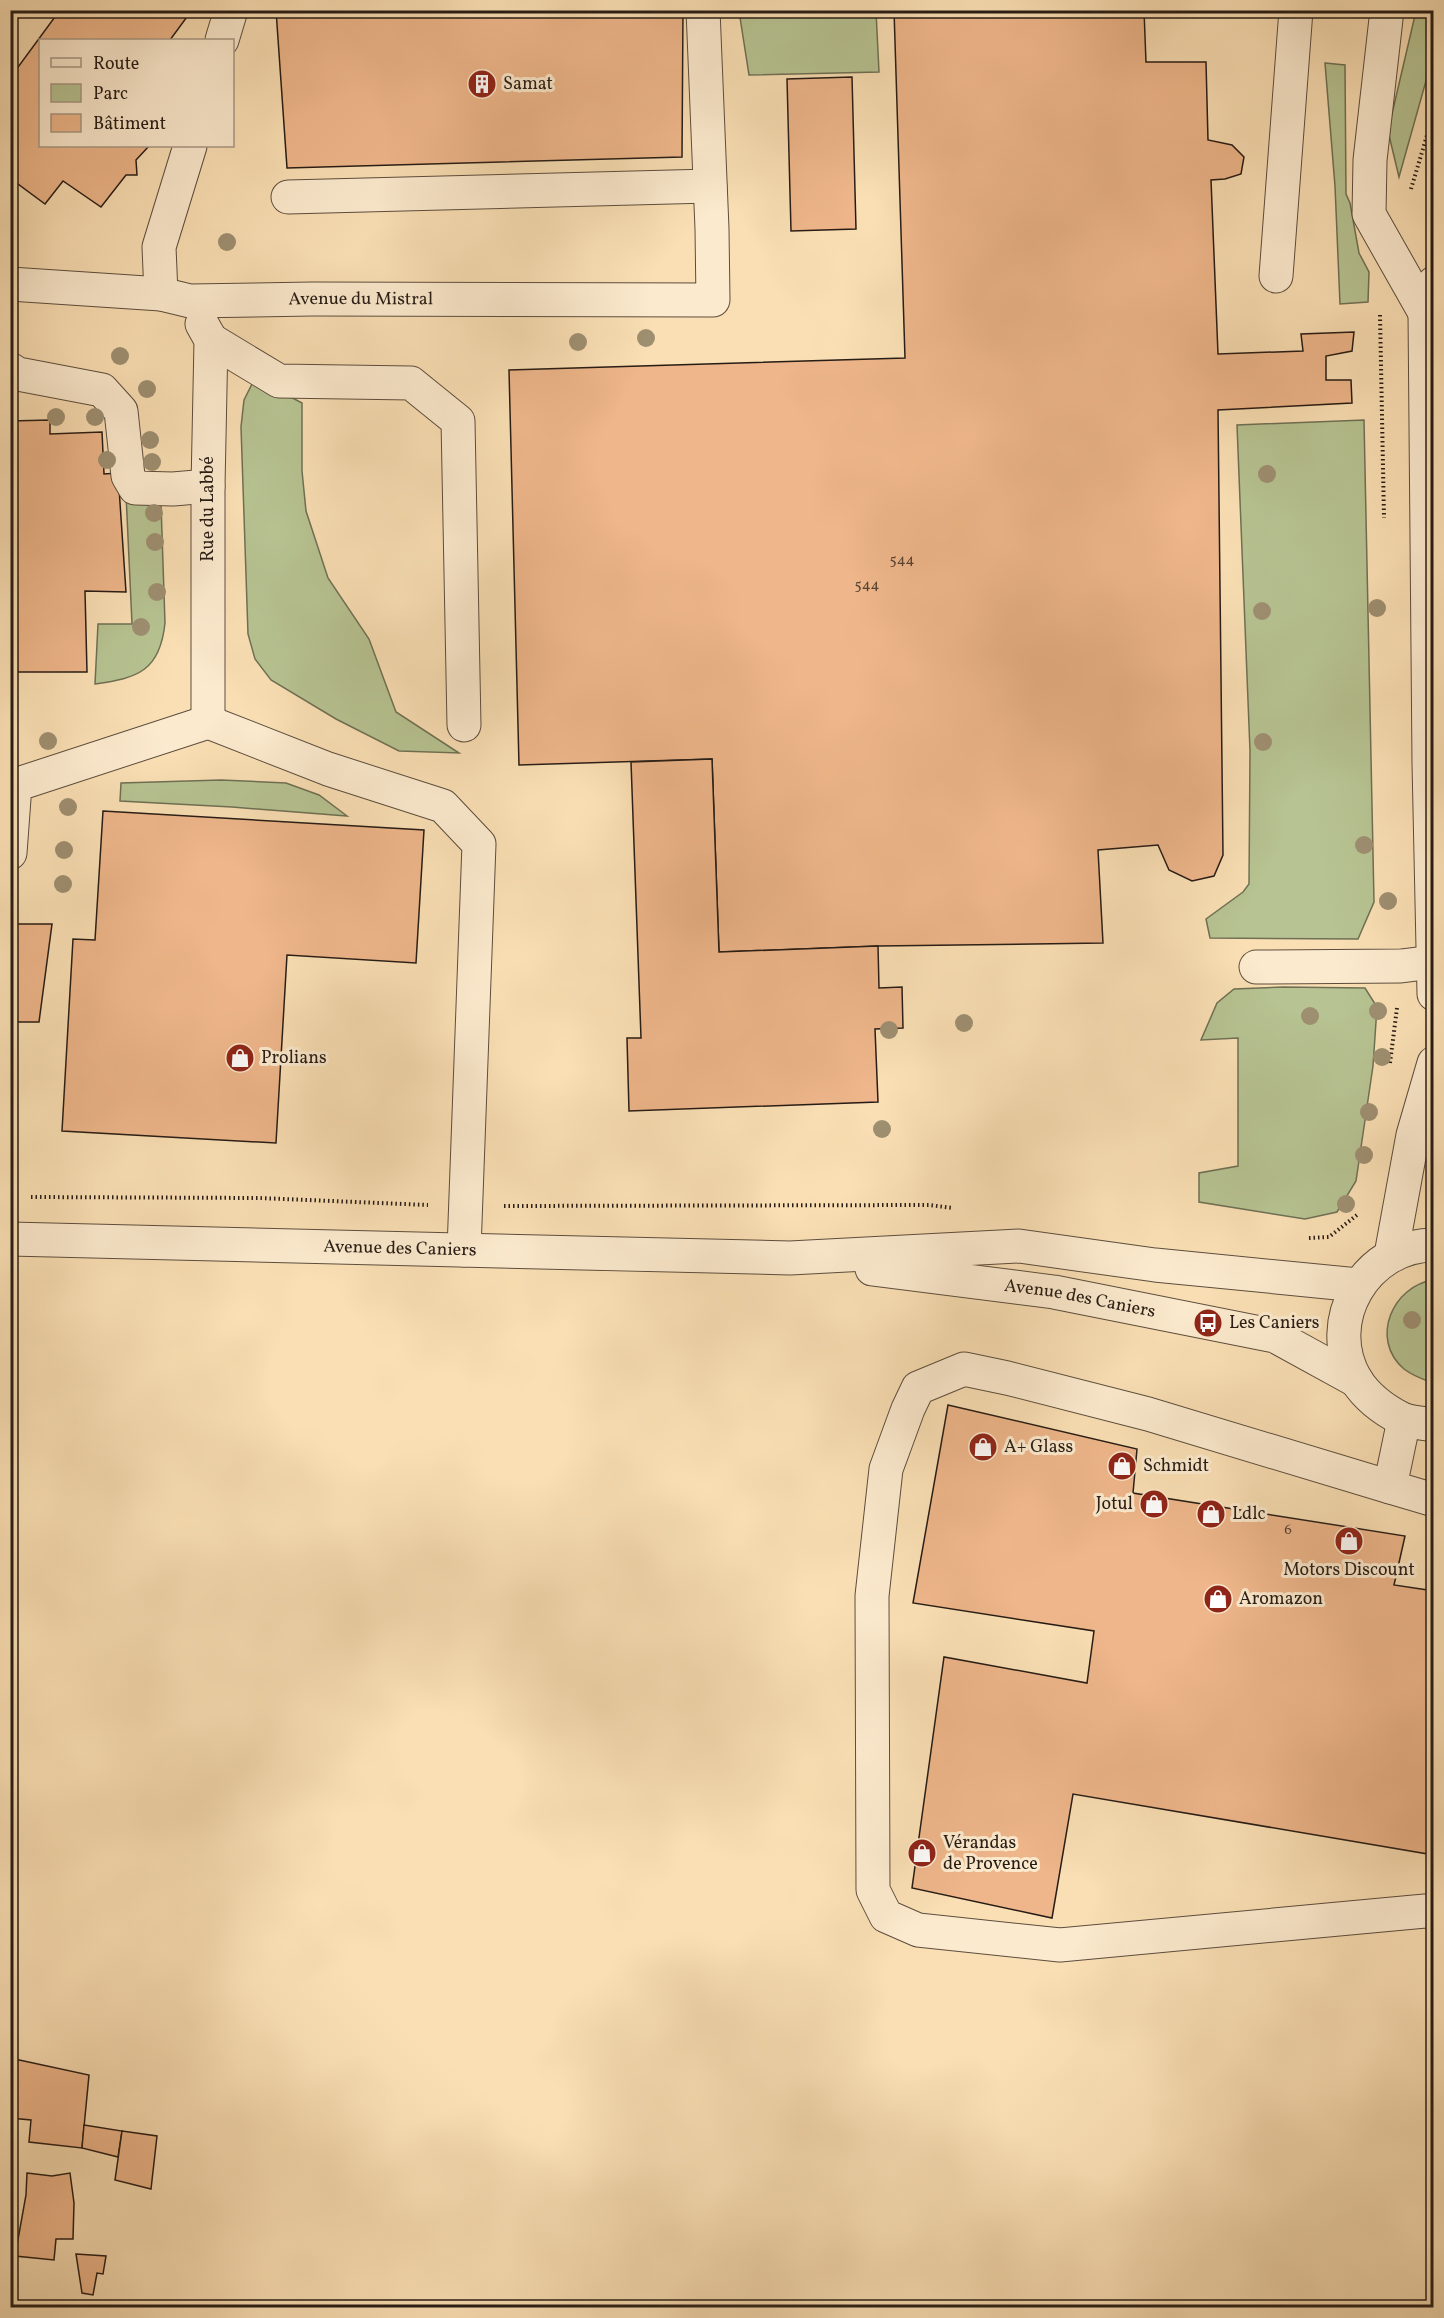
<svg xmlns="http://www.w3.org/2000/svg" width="1444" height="2318" viewBox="0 0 1444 2318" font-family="Vollkorn,serif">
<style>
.green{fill:#b7c392;stroke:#6f7054;stroke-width:1.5}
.building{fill:#eeb68a;stroke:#271c15;stroke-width:1.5}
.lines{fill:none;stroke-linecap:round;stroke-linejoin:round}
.minor-casing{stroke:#5c4d3d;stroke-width:35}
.path{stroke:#271c15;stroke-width:4;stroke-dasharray:1.5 3;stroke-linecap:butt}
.minor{stroke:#fceace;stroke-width:33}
.tree{fill:#9e8f71}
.labels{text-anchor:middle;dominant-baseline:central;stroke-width:6;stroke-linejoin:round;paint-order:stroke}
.number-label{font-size:15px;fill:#594232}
.poi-label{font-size:18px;fill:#271c15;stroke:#fceace;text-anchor:start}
.street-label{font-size:18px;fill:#271c15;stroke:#fceace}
</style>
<rect width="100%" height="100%" fill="#fadfb4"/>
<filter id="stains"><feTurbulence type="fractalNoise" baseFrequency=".00333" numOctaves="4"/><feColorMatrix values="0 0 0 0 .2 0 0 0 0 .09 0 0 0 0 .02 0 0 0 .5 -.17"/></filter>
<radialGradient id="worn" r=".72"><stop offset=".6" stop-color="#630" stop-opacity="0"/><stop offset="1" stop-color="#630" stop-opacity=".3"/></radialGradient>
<g class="green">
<path d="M739,11H876L879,72L749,75Z"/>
<path d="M1416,11H1433V56L1399,177L1388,131Z"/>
<path d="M1325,63L1345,65L1346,194L1350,203L1359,253L1369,272L1368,302L1340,304L1335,186Z"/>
<path d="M255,378L302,403V471L306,511L328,578L369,639L396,712L459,753L399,751L336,719L271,680L255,659L248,634L241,427L244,400Z"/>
<path d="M1364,420L1374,902L1358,939L1210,938L1206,919L1243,892L1249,884L1250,751L1237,425Z"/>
<path d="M126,494L161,504L165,623C160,671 138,678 95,684L98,624H132Z"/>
<path d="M221,780L286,783L319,795L347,816L232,807L120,801L121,783Z"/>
<path d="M1283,987L1365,988L1377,1007L1373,1066L1356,1181L1337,1212L1305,1219L1199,1202V1173L1238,1166V1038L1201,1040L1217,1003L1234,989Z"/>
<path d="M1433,1280L1434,1383H1433C1422,1379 1413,1376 1404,1369C1369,1339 1393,1286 1433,1280Z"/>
</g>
<g class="building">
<path d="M192,10L170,40H40V146H149L136,160L137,175H126L101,207L63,181L45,204L10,178V78L60,10Z"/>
<path d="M276,10H683L682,157L287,168Z"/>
<path d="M894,10H1144L1146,62H1206L1208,140L1232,145L1244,157L1241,174L1225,179L1211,180L1218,354L1303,351L1301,334L1354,332L1352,351L1326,356V380H1351L1352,403L1218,410L1223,855L1214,876L1192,881L1169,870L1158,845L1098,850L1103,943L878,946L719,952L712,759L519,765L509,370L905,358Z"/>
<path d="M852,77L856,229L791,231L787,79Z"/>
<path d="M50,420V434L102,432L104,474L118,473L126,592L85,591L87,672H10V421Z"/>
<path d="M712,759L719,952L878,946L879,988L902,987L903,1028L875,1029L878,1102L629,1111L627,1038H641L631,762Z"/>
<path d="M103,811L424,830L416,963L287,955L276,1143L62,1131L73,939L95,940Z"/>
<path d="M10,924H52L39,1022H10Z"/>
<path d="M948,1405L1137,1449L1133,1493L1405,1536L1394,1585L1434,1591V1855L1073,1794L1052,1918L912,1888L944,1657L1087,1683L1094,1631L913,1603Z"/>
<path d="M10,2058L89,2075L82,2148L29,2142L31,2120L10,2118Z"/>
<path d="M84,2125L122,2131L118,2157L82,2148Z"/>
<path d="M122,2131L157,2136L151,2189L115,2180Z"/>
<path d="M27,2173L52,2176L70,2173L74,2203L73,2239H56L54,2260L15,2256L26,2195Z"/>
<path d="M76,2254L106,2256L103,2274L97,2273L93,2295L82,2293Z"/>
</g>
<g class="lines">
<g class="minor-casing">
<g id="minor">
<path d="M1387,10L1370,160L1369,214L1425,313"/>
<path d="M222,40L231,10"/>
<path d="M288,197L710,186"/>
<path d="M1276,276L1296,10"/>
<path d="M1434,283L1425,313L1429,763L1434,994"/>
<path id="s1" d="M10,284L161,294L190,301L312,299L713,300L712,229L703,10"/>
<path d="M161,294L159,247L190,146"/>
<path d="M202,324L211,340L208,486V722"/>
<path d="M211,340L279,381L411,383L458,421L464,725"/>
<path d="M10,369L18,374L102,390L121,411L128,476L135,488L173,489L208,486"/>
<path d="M10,853L15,785L208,722L328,769L443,806L479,844L464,1250"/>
<path d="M1256,967L1401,966L1433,962"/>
<path id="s2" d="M10,1239L790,1258L1019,1246L1155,1265L1358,1285"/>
<path d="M1434,1245C1366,1245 1321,1321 1356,1380C1367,1397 1384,1410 1402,1419C1411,1423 1424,1423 1434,1425"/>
<path d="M1391,1255L1413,1135L1434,1063"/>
<path id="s3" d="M872,1269L1054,1292L1275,1336L1357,1381"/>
<path d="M1404,1420L1390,1487L1434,1500"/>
<path d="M1390,1487L1148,1414L1007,1378L964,1369L918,1388L908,1409L886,1469L872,1596L873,1890L886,1916L918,1930L1060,1945L1425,1911L1434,1912"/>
</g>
</g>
<g class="path">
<path d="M1411,189L1434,112"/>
<path d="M1380,315L1384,518"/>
<path d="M1390,1063L1397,1008"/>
<path d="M31,1197L259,1198L428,1205"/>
<path d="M504,1206L929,1205L953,1208"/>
<path d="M1309,1238L1329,1237L1357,1215"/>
</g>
<use href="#minor" class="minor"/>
</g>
<g class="tree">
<circle cx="227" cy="242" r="9"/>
<circle cx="646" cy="338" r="9"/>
<circle cx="578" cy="342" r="9"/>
<circle cx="120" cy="356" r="9"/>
<circle cx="147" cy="389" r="9"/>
<circle cx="56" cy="417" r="9"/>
<circle cx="95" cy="417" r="9"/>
<circle cx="150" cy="440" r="9"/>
<circle cx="107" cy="460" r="9"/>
<circle cx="152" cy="462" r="9"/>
<circle cx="1267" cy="474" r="9"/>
<circle cx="154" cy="513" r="9"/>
<circle cx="155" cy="542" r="9"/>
<circle cx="157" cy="592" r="9"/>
<circle cx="1377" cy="608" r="9"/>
<circle cx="1262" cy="611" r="9"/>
<circle cx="141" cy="627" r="9"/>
<circle cx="48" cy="741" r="9"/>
<circle cx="1263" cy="742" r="9"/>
<circle cx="68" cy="807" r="9"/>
<circle cx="1364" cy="845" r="9"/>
<circle cx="64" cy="850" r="9"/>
<circle cx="63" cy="884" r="9"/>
<circle cx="1388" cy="901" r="9"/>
<circle cx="1378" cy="1011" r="9"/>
<circle cx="1310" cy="1016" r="9"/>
<circle cx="964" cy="1023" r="9"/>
<circle cx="889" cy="1030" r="9"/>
<circle cx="1382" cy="1057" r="9"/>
<circle cx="1369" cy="1112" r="9"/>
<circle cx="882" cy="1129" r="9"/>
<circle cx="1364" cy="1155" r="9"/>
<circle cx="1346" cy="1204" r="9"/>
<circle cx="1412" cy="1320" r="9"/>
</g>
<defs>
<g id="building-disc" transform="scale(1.5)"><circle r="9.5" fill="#8f2418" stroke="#fceace"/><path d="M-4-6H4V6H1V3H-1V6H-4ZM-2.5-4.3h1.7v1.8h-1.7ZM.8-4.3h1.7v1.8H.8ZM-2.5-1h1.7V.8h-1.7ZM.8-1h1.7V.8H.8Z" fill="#fff"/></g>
<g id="shop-disc" transform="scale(1.5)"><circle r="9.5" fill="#8f2418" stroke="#fceace"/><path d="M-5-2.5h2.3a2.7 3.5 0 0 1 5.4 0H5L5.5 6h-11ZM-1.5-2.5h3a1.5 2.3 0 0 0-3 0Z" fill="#fff"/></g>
<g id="bus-disc" transform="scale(1.5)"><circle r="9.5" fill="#8f2418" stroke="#fceace"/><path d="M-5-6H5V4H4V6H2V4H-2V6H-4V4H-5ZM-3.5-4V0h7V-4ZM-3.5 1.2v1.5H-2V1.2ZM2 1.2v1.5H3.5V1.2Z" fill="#fff"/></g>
</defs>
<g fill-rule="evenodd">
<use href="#building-disc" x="482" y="84"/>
<use href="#shop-disc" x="240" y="1058"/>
<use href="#bus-disc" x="1208" y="1323"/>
<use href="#shop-disc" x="983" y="1447"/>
<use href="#shop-disc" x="1122" y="1466"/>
<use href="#shop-disc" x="1154" y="1504"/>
<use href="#shop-disc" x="1211" y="1514"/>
<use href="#shop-disc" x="1349" y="1541"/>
<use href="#shop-disc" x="1218" y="1599"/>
<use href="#shop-disc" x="922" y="1853"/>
</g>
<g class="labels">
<g class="number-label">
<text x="902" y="560">544</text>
<text x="867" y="585">544</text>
<text x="1288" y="1530">6</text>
</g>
<g class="poi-label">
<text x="503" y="84">Samat</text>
<text x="261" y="1058">Prolians</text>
<text x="1229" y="1323">Les Caniers</text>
<text x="1004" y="1447">A+ Glass</text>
<text x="1143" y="1466">Schmidt</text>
<text x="1133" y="1504" text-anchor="end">Jotul</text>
<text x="1232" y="1514">Ldlc</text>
<text x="1349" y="1570" text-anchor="middle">Motors Discount</text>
<text x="1239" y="1599">Aromazon</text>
<text x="943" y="1843">Vérandas<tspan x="943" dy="21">de Provence</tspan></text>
</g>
<g class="street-label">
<text stroke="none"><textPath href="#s1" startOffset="352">Avenue du Mistral</textPath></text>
<text transform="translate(208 509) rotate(-90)">Rue du Labbé</text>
<text stroke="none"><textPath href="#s2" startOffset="390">Avenue des Caniers</textPath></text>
<text stroke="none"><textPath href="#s3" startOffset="210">Avenue des Caniers</textPath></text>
</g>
</g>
<rect width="1444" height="2318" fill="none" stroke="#fadfb4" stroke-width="36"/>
<rect x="12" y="12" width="1420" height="2294" fill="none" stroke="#271c15" stroke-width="3"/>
<rect x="18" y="18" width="1408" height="2282" fill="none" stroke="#271c15" stroke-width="1.5"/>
<rect x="39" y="39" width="195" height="108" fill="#fceace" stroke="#a79884" stroke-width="1.5"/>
<rect x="51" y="58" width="30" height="9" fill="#fceace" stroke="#a79884" stroke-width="1.5"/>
<text x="93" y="69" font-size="18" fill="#271c15">Route</text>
<rect x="51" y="84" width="30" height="18" fill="#b7c392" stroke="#a79884" stroke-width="1.5"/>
<text x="93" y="99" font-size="18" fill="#271c15">Parc</text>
<rect x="51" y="114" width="30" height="18" fill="#eeb68a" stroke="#a79884" stroke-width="1.5"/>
<text x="93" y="129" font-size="18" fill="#271c15">Bâtiment</text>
<rect width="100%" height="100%" filter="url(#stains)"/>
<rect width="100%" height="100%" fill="url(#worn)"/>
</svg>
